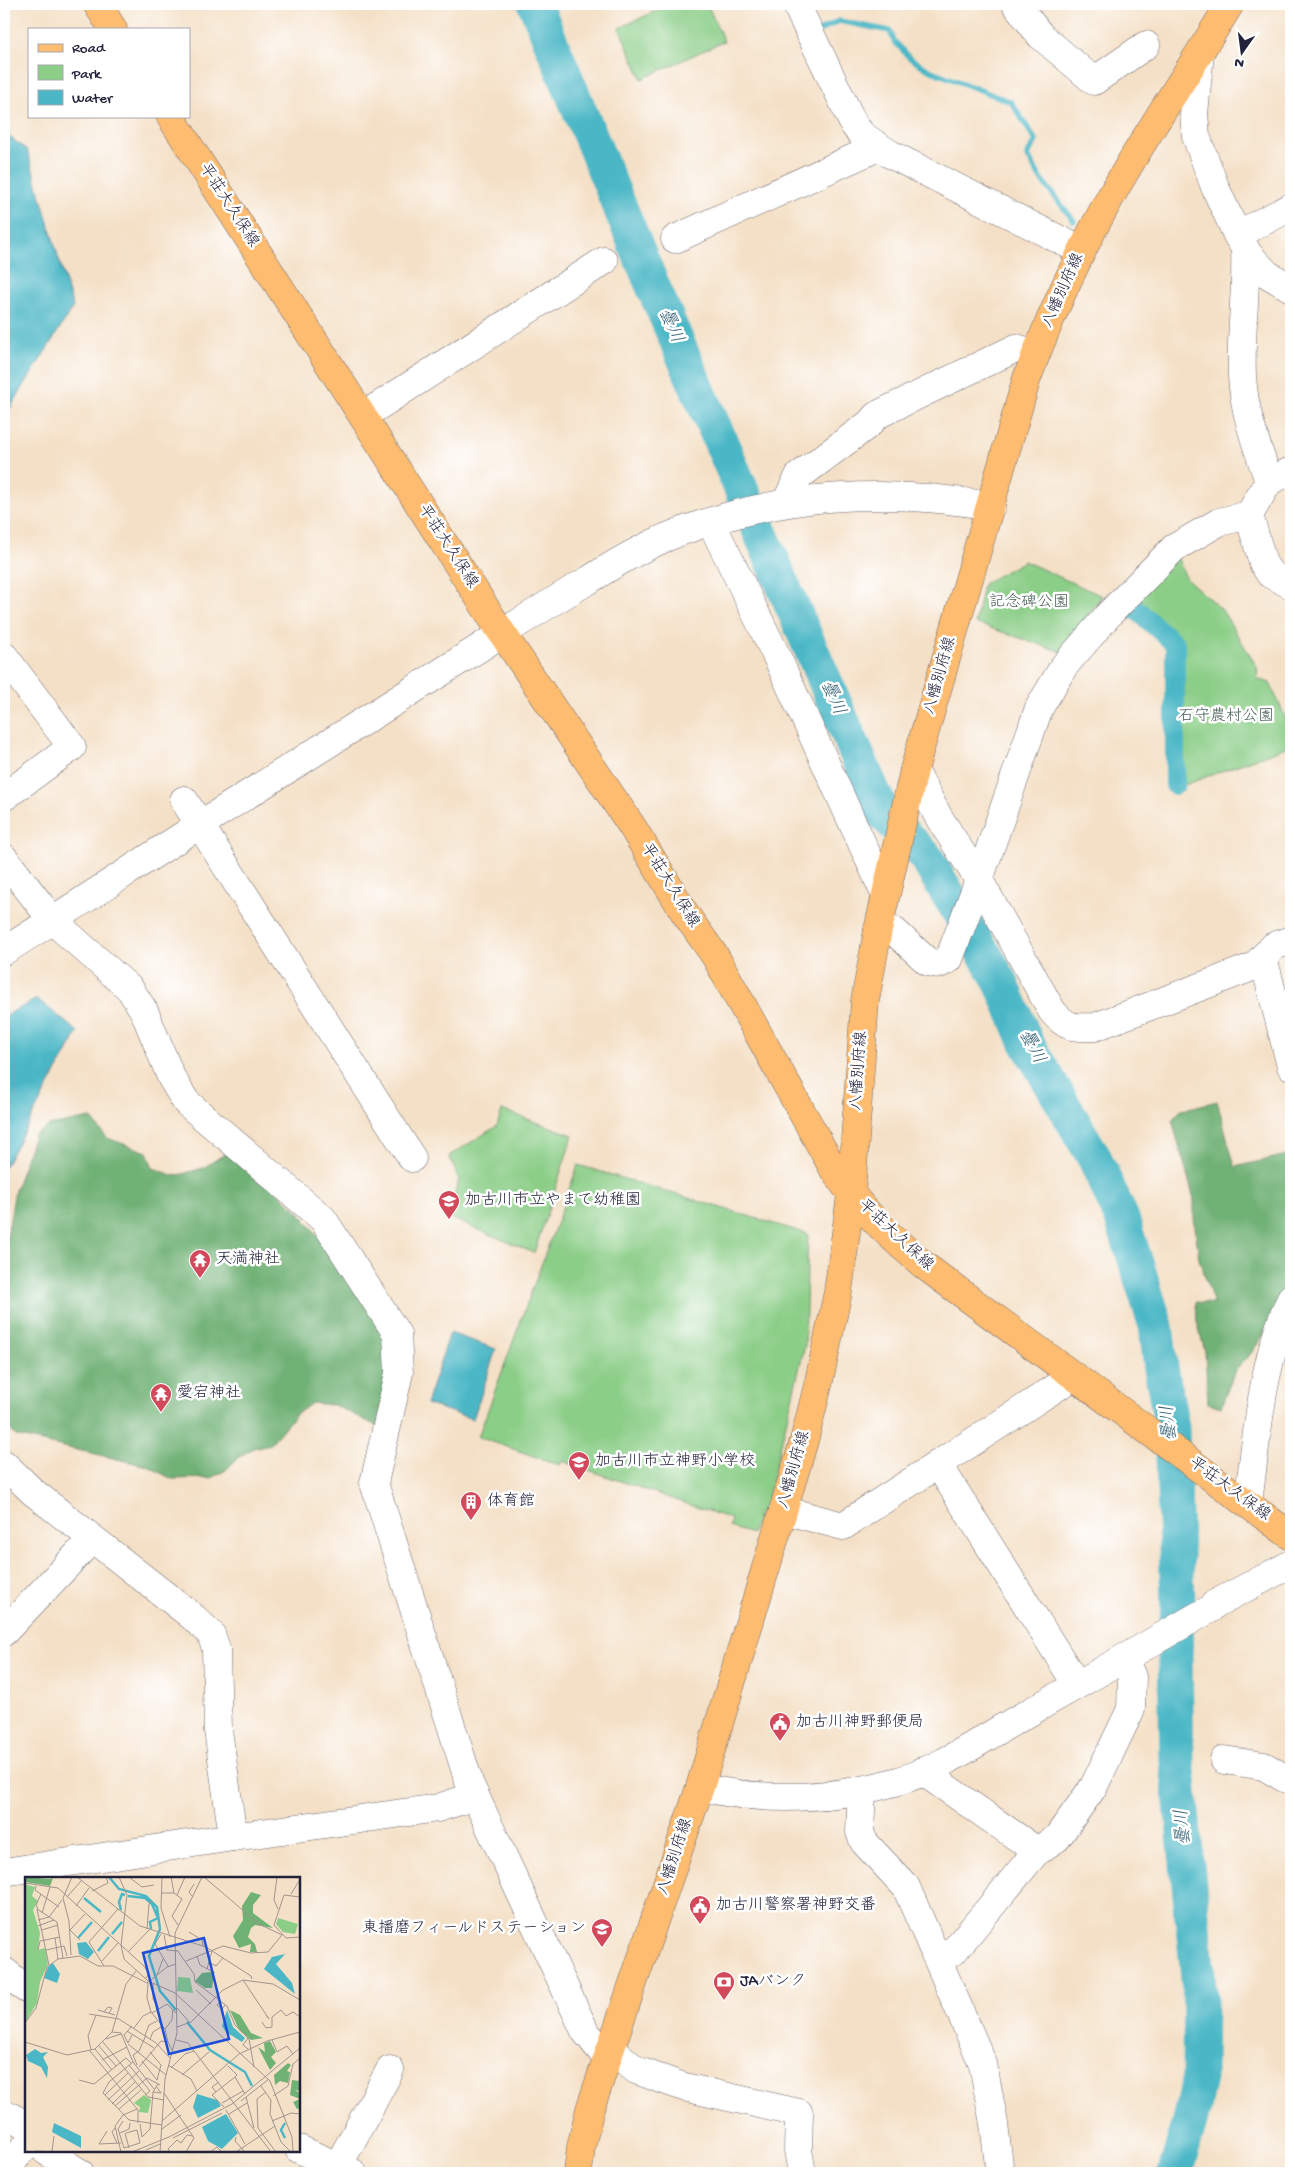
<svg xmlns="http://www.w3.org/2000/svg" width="1295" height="2177" viewBox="0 0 1295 2177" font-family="'Gochi Hand','Klee One',sans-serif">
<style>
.green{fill:#8bce87;stroke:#567861}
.forest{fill:#70b174;stroke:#496a58}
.water{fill:#4bb7c6;stroke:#366c80}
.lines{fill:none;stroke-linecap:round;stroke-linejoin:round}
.stream{stroke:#4bb7c6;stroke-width:5.5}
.canal{stroke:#4bb7c6;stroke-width:20}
.river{stroke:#4bb7c6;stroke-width:35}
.minor-casing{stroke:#6c646c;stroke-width:29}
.major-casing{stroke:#6c646c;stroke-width:29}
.minor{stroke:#fff;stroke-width:28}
.major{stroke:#fdbc6f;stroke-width:28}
.labels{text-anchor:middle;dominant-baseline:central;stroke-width:5;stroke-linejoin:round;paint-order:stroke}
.street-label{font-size:16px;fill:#22223b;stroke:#fff}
.park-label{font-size:16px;fill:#475e56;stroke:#fff}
.poi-label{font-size:16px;fill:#22223b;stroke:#fff;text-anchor:start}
.water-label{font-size:18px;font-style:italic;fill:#325e73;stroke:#fff}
.inset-river{fill:none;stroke:#4bb7c6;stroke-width:2.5}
.inset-road{fill:none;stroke:#a0948e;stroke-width:1}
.view{fill:#1d4ed8;fill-opacity:0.15;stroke:#1d4ed8;stroke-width:2.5}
.inset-edge{fill:none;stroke:#22223b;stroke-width:2.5}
</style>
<rect width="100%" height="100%" fill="#fff"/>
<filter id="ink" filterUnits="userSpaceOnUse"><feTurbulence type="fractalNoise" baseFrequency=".02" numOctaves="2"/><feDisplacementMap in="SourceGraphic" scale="10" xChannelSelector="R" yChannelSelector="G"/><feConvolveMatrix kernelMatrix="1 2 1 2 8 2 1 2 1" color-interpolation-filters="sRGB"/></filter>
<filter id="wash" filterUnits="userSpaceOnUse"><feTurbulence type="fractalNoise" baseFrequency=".0096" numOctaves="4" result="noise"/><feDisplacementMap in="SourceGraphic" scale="20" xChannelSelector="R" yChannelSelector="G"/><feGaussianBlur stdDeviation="1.12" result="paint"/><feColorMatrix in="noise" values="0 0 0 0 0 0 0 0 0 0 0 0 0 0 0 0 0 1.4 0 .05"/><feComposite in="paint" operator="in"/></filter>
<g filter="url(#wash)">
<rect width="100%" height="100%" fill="#f4e0c6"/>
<g class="green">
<path d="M671,4H707L724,41L642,79L619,28Z"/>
<path d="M1176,554L1186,578L1222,610L1257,667L1258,679L1270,683L1291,730V745L1182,786L1177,705L1178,644L1132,599Z"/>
<path d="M1024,561L1102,596L1062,652L975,623L983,584Z"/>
<path d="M502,1110L573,1135L534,1253L448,1217L459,1180L449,1156L497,1126Z"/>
<path d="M578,1165L808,1234L805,1345L764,1513L758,1514L752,1534L729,1527L731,1519L562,1461L560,1465L478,1437Z"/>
</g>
<g class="forest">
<path d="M1217,1101L1235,1167L1291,1154V1270L1265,1333L1249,1356L1235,1370L1221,1407L1208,1403L1205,1352L1197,1322L1196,1302L1214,1304L1199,1259L1194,1218V1199L1172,1120L1181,1110Z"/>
<path d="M91,1118L107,1138L147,1152L153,1168L175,1176L203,1168L231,1150L298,1211L335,1257L396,1346L381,1428L334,1405L312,1403L295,1415L270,1444L253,1448L239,1457L226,1470L211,1478L172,1479L148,1466L16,1436L4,1424V1255L15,1190L34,1135L49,1126Z"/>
</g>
<g class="water">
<path d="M4,133L27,150L73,307L4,418Z"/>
<path d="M37,999L78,1032L4,1168V1016Z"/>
<path d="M450,1333L496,1349L473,1419L426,1404Z"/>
</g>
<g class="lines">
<path class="stream" d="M817,32L839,21L890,31L894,41L910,58L929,70L1011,102L1036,141L1027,155L1041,179L1074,221"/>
<path class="canal" d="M1129,603L1175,644V785"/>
<path class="river" d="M535,4L654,289L882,812L925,856L1000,980L1026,1041L1095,1159L1122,1219L1156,1326L1161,1368L1172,1428L1178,1605L1175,1655L1177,1761L1200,1998L1199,2077L1191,2118L1175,2173"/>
</g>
</g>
<g filter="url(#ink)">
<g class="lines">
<g class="minor-casing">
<g id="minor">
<path d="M796,4L854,125L863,136L890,154L1082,251"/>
<path d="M1016,4L1040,35L1094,81L1146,45"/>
<path d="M1200,53L1194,114L1196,136L1215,187L1237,235L1249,255L1267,274L1291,288"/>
<path d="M1237,235L1291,207"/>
<path d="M675,239L878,147"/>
<path d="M363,416L604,261"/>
<path d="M1269,481L1291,471"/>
<path d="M786,502L799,476L869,424L877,415L1016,348L1036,354"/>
<path d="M1249,515L1263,563L1270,574L1291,585"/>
<path d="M711,522L777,657L885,894"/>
<path d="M4,656L72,747L4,797"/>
<path d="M914,770L938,816L979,880L1052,1011C1066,1028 1074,1028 1095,1027L1255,966L1274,946L1291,940"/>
<path d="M184,800L412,1158"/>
<path d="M4,858L52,920L130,989L144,1011L171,1077L186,1102L323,1219L397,1334L399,1373L374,1483L470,1785L585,2031L607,2058"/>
<path d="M878,930L894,931L928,962L939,964L949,959L979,880L1039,708L1064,666L1110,613L1174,548L1219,522L1249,515L1269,481C1257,447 1244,412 1242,376C1240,334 1247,291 1245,249"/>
<path d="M4,951C70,910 135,866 201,824C284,771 368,719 451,666C497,637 542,607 589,580C620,560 653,541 688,529C788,493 887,488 991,506"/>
<path d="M1263,957L1291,1066"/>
<path d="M4,1464L33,1492L193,1617L211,1634L216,1649L218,1730L233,1837"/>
<path d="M938,1464L1077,1685"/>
<path d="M1248,1503C1257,1435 1262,1361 1291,1298"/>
<path d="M783,1510L843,1526L1074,1376"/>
<path d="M4,1632L92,1539"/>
<path d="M1224,1760L1264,1766L1284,1778L1291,1780"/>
<path d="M922,1771L1037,1851"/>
<path d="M700,1787C762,1802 833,1800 895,1782C938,1770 977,1742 1016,1720C1081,1683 1145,1646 1210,1609L1215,1604L1291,1564"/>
<path d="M862,1790L860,1832L864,1842L906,1887L983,2064L994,2124L1000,2173"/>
<path d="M4,1872L233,1837L438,1808L475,1796"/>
<path d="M935,1954L953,1952L1037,1851L1057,1838L1094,1786L1131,1709L1132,1677L1124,1658"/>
<path d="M4,1971L26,1989"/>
<path d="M610,2048L636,2070L684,2087L799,2113L798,2150L802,2173"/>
<path d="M4,2113L26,2125"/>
<path d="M299,2149L353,2173"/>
<path d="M46,2151L80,2173"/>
<path d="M338,2166L390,2070"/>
<path d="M4,2172L21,2151L26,2147"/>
</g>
</g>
<g class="major-casing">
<g id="major">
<path d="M97,4L113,29"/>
<path d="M170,116L492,618L633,828L686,915L715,956L833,1168C861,1211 887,1234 926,1267L1291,1536"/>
<path d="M578,2173L581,2147L590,2109L700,1787L804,1441L819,1381L838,1292L851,1195L865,1001L878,930L914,770L1026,381C1042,337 1061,293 1082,251C1124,165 1180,86 1230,4"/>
</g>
</g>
<use href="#minor" class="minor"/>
<use href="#major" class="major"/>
</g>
</g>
<defs>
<g id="school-pin" transform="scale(1.125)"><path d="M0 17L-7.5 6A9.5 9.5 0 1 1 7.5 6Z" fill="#d1495b" stroke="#fff"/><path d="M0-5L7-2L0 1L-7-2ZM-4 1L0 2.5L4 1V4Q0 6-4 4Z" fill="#fff"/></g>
<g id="temple-pin" transform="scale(1.125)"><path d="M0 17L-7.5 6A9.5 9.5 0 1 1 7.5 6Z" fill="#d1495b" stroke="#fff"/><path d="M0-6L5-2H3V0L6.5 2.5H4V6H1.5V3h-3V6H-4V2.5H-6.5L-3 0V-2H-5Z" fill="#fff"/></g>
<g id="building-pin" transform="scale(1.125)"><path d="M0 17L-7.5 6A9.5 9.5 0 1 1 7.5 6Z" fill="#d1495b" stroke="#fff"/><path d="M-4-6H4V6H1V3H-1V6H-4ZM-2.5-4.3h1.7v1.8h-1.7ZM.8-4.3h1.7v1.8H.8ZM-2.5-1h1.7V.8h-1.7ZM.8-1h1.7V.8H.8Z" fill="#fff"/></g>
<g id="civic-pin" transform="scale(1.125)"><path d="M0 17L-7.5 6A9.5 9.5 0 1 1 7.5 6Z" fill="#d1495b" stroke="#fff"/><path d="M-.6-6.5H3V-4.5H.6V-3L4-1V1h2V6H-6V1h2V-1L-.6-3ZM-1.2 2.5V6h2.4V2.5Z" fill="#fff"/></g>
<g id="bank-pin" transform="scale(1.125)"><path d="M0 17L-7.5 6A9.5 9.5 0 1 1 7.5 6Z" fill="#d1495b" stroke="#fff"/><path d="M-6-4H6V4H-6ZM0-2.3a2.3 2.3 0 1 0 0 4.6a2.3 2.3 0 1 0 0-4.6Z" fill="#fff"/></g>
</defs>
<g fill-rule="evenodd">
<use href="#school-pin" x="449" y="1201"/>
<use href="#temple-pin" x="200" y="1260"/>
<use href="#temple-pin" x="161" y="1394"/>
<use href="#school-pin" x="579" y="1462"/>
<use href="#building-pin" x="471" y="1502"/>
<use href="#civic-pin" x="780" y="1723"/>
<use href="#civic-pin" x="700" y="1906"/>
<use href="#school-pin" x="602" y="1929"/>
<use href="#bank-pin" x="724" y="1982"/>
</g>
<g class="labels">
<g class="street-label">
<text transform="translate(228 206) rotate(57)">平荘大久保線</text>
<text transform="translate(1064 291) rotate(-66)">八幡別府線</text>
<text transform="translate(447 547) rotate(57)">平荘大久保線</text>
<text transform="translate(941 676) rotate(-74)">八幡別府線</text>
<text transform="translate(669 886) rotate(58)">平荘大久保線</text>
<text transform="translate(860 1071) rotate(-86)">八幡別府線</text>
<text transform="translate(895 1236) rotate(43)">平荘大久保線</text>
<text transform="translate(795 1470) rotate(-74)">八幡別府線</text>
<text transform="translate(1229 1490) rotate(36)">平荘大久保線</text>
<text transform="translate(676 1857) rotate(-72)">八幡別府線</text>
</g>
<g class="park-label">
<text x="1029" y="603">記念碑公園</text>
<text x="1226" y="717">石守農村公園</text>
</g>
<g class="poi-label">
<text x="465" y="1201">加古川市立やまて幼稚園</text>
<text x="216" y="1260">天満神社</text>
<text x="177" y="1394">愛宕神社</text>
<text x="595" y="1462">加古川市立神野小学校</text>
<text x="487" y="1502">体育館</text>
<text x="796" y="1723">加古川神野郵便局</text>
<text x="716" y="1906">加古川警察署神野交番</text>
<text x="586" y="1929" text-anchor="end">東播磨フィールドステーション</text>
<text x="740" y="1982">JAバンク</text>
</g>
<g class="water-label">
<text transform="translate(670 326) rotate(66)">曇川</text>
<text transform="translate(832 698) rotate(66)">曇川</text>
<text transform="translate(1031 1047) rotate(62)">曇川</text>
<text transform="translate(1170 1423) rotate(-96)">曇川</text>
<text transform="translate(1184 1827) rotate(-95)">曇川</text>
</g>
</g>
<g transform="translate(25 1877)">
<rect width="275" height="275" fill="#f4e0c6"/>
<path d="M0,7L10,10L7,19L13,24L8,33L15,56L13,73L20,71L23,87L15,105L12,126L0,146ZM253,41L273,47L270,57L258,55L251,47ZM153,100L165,101L168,116L152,114ZM119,218L126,223L123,236L114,235L115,230L109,226Z" fill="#8bce87"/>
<path d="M0,0L25,2L28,1L25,9L0,5ZM226,15L236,18L228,28V36L248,51L230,48L226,51L223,60L230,67L232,75H225L226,67L214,71L208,59L218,43L217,29ZM186,95L189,97L187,111H180L170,104L177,96ZM205,133L215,138L226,156L238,161L226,163L214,153ZM245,164L251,175L246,180L251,186L245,193L233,170L240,175L239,166ZM263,186L266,188L262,194L265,195L263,206L255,204L250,208L249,198ZM267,203L275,204V214L270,213L275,216V231L272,232L268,225L275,222L265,218Z" fill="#70b174"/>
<path d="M61,65L69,75L63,82L54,77L52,66ZM260,77L251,87L267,106L270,117L239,92L247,80ZM28,86L35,97L32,106L19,101L23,90ZM202,133L208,150L220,161L217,165L201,155L197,149ZM10,172L16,176L23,175L18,180L23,190L22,201L16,190L3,184L1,178ZM172,217L192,223L196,229L173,241L168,230ZM201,237L213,256L197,272L183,264L177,250ZM29,246L56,259V271L27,255Z" fill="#4bb7c6"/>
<path class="inset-river" d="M84,0L94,12L121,19L132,30L135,52L124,79L135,114L151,133M103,19L120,21L127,27L133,41L125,45L126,52M59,21L76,35M96,33L94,25L97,17L100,18M87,57L97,45M53,61L67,45M73,74L84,60M162,145L185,173L220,195L227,209M260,261L256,253L260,246"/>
<path class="inset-road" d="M52,0L115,49L181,70L226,99L227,102M94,0L102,18L96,68L99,82L123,104L150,116L245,204L267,260L268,275M104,0L117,10L129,8M137,0L136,31L145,60M146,0L149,16M179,0L234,47L257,58M252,0L249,23L253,32M0,6L33,11L119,89L124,97L120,102M11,9L10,13L34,30M67,14L83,6L81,0M136,16H149L157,22L147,39L153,48M266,17L274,4M152,18L160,0M42,20L56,4M168,20L164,15L169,7M275,20L259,18L249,48L261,61L275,60M51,29L64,11M13,32L11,28L16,17M17,36L25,10M13,43L24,40L37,23M13,49L29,43M122,52L124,27L127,23M17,53L33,48M164,55L177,63L178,69M136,57L130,67L143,89M139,58L142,73L152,74M30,61L33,82M55,63L45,53L60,37M13,73L15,64L35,60M21,73L39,69L42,79M152,73L169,97L170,105L202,129L210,148L224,162L229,190M103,75L124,53M46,78L44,44L38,21L47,0M172,79L175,88L190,96M77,84L93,66M161,84L198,69L226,76L243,75L257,58M185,86L191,89L198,81M24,88L12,32L32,45L38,81M79,89L64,65L93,32M182,92L187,74M132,98L138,82M218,103L244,142L241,138M123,106L122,121L126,135L140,152L143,165M128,107V122L134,132M171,113L186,127M196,124L192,128L197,132L200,128M152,131L165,146M73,133L90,138M79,135L83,130L87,131L84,136M127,136L142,127L152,137M64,137L94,142L131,166L145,181M237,145L241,151L247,150V140L256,133L261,139L268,135L275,140M0,146L11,131L22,90L33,82L55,79L73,89H88L122,106L142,90L151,87M107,149L99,158L103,166L107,158M152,150L166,145L198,113L218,103L248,107L275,123M109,151L118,139L126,135M140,152L147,143L148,132M102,154L129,171M87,155L96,156L108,185L129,212M120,158L124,148L132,144M81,162L96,157M125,162L128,155L136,150M151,163L163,166L246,275M247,163L252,175L262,169L268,177M0,165L42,178L70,172L87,155L101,107L111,94M78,165L123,220L139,223M103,167L141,198M74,169L91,189M70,172L87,193M223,172L218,168L223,161M66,173L63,159L71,138M65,174L113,233V246M77,183L102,170M117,184L132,203L136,188L125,175M108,185L84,205L78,216L104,243L137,248M104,188L125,214L120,218M112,188L108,178L114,174L121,158M143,188L166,202L172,214M203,189L212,198L210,200L220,217M114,190L136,164L143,165L147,173M146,191L160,177L169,174M157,198L184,175M54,203L69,207L101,181L106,186M236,209L246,223L245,237L256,265L266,275M128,215L136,216L131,209M191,215L187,210L194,205M241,215L232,222L233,251L251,275M139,216L169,261L161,275M80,218L103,196M248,219L263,209L268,187L275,181M221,220L229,251M83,223L114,194M216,224L244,202M197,226L218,214M87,227L110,205M90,229L122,201L135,208M199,230L187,218L210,200M94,232L116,213M201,233L220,267M204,237L222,226M98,244L93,252L99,271L115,266L112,253L101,256M137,244L214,177L242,164L275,155M247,244L266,236L275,237M115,247L117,260L125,252L128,215L133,207M90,251L87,255L92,266M137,252L156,238M82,254L74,267L96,266M95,256L104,252L105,246M100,256L104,271M211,260L210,264L220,275M148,261L197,236M152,263L156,266L162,258L168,259M121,273L135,267M10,274L36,275M27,274L29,259M96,275L90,249L98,238L112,232M107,275L144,260L207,227L275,171M135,275L140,202L152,156L150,56L177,0M145,275L143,272L152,263M185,275L192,270L197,275M211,275L250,249"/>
<path class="view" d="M179,61L204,162L144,177L118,76Z"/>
<rect width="275" height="275" class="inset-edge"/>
</g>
<rect width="1295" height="2177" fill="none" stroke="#fff" stroke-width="20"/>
<rect x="28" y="28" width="162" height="90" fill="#ffffff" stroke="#a7a7b1"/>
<rect x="38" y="44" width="25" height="8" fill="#fdbc6f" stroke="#a7a7b1"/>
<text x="72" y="52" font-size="15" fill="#22223b">Road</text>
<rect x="38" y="65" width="25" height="15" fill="#8bce87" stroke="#a7a7b1"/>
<text x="72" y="78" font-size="15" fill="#22223b">Park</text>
<rect x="38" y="90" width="25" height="15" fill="#4bb7c6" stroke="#a7a7b1"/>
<text x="72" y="102" font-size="15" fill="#22223b">Water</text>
<g transform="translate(1242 52) rotate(194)" stroke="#ffffff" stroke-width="4" paint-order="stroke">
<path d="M0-4L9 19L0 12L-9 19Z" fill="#22223b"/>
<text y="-8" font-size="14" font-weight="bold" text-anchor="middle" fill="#22223b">N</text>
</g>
</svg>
